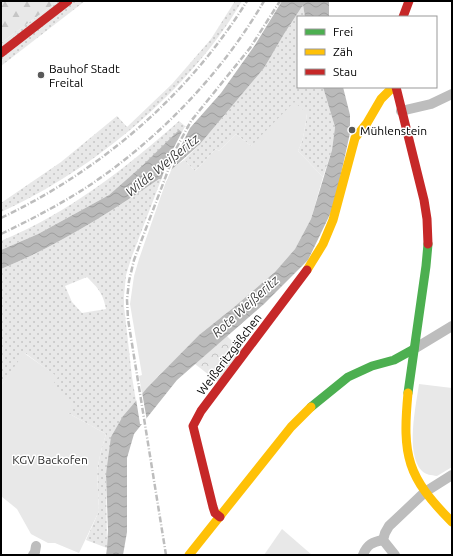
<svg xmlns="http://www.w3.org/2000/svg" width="453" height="556" viewBox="0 0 453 556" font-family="Ubuntu,sans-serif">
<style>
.grass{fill:url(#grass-dots);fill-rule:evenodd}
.forest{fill:url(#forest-firs)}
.park{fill:url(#park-crowns)}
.garden{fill:#e8e8e8}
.water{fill:url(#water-waves)}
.pier{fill:#fff}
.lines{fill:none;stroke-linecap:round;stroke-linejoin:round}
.street{stroke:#bdbdbd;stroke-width:10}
.fast{stroke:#4caf50;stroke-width:9}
.slow{stroke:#ffc107;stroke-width:9}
.jam{stroke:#c62828;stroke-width:9}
.rail{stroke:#bdbdbd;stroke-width:2.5;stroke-dasharray:6 2 1 2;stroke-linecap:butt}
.poi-dot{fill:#595959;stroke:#fff;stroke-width:1.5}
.labels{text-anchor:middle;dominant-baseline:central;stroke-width:3;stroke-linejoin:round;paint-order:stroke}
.poi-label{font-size:12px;fill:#000;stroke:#fff;text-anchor:start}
.street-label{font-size:12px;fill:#000;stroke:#fff}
.park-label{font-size:12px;fill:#2c2c2c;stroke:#fff}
.water-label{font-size:13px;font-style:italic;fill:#3d3d3d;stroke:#fff}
</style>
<defs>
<pattern id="grass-dots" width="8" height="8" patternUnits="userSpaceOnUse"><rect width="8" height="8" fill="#e8e8e8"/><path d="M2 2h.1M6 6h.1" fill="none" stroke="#c5c5c5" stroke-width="1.8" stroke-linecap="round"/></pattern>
<pattern id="forest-firs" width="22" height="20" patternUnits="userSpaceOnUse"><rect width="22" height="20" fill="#e8e8e8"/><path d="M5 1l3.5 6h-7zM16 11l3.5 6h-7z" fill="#c5c5c5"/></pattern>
<pattern id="park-crowns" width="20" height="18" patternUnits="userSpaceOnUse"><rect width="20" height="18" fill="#e8e8e8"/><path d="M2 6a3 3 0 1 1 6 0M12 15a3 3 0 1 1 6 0" fill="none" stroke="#c5c5c5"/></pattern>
<pattern id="water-waves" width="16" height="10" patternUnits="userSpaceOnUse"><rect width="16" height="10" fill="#bababa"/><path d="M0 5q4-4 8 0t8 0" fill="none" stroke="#9e9e9e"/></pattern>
</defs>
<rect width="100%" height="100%" fill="#fff"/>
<g class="grass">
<path d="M58,1H85L1,66V43Z"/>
<path d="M235,1H242C190,90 94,170 1,212V203L61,162L117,116L127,127L172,84L211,39Z"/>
<path d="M303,5L305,17H298V87H323L335,127L332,150L323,177L298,151C304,139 305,127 307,113L251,146L236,134L219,151L216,149L195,171L184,160L200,144L264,68L284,34Z"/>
<path d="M179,121L185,126L182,132L109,195L38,234L1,250V241C68,213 125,169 179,121Z"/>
<path d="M159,179L161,180L132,256L126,275L124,296V306L132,377L136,401L123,416L106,474L107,548L86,540L99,511L97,470L101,451L106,434L68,413L51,385L57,377L25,353L1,386V269C57,246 109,213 159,179ZM87,277C98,288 103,293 106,309L82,313L72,302L65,286Z"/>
</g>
<path class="forest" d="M1,1H58L1,43Z"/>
<path class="park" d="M227,336L234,343L244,349L218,382L195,364Z"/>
<g class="garden">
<path d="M294,102L307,113C305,127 304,139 298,151L323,177L311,219L295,249L275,272L233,308L199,335L142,394L139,376L142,375L130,304L134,276L139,259L170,170L184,160L195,171L216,149L219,151L236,134L251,146Z"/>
<path d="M24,353L58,377L52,386L75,404L68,413L106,434L101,451L97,470L99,511L79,553L55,543H48L31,534L17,509L1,496V386Z"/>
<path d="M419,384L452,388V467L437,476C431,475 426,475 422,471C405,454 416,406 419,384Z"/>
<path d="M282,529L312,555H264Z"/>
</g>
<g class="water">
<path d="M282,1H329V17H305L303,5L284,34L264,68L200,144L171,170L167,181L159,179C109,213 57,246 1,269V250L38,234L109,195L142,166L179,130L182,132L185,126L190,128L221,93L255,45Z"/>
<path d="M323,87H343L350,115V133L334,206L308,260L264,304L177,380L134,434L127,458V532L123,555H106L107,548L108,530L106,474L111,437L123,416L147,388L199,335L233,308L275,272L295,249L311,219L332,150L335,127Z"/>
</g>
<g class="pier">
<path d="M185,126L190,128L180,148L167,181L161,180L169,157Z"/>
<path d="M142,392L147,421L144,424H140L136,399Z"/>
</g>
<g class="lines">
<g class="street">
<path d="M401,111L431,104L452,94"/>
<path d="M414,349L452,326"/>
<path d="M33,555L35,552L36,546"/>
<path d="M363,555C367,544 373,542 383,540"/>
<path d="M395,555L383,540L385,533L389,526L425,492L452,475"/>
</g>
<g class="fast">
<path d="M408,393L426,266L428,244"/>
<path d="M311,407L348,377L372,366L394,360L414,349"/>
</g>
<g class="slow">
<path d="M307,270L323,244L333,220L355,138L367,123L381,99L393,87"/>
<path d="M408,393C402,456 407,477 452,522"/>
<path d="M189,555L291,427L311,407"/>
</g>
<g class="jam">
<path d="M403,17L409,1"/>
<path d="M1,53L68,1"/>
<path d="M396,87L424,200L427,219L428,244"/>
<path d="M220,517L215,513L213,507L193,426L201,411L307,270"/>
</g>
<g class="rail">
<path d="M1,218C101,170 188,96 247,1"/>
<path d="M1,234C30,220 57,206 84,189C156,142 221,75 264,1"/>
<path d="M166,555L128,319L127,300L129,281L134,260L177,147L191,121L250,48L280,1"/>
</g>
</g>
<g class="poi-dot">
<circle cx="41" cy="75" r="4"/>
<circle cx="352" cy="130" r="4"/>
</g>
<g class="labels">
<g class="poi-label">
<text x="49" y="68">Bauhof Stadt<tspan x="49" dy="14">Freital</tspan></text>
<text x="360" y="130">Mühlenstein</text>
</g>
<g class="street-label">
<text transform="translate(229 354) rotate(-53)">Weißeritzgäßchen</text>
</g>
<g class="park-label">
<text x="50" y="459">KGV Backofen</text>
</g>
<g class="water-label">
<text transform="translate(162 165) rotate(-39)">Wilde Weißeritz</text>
<text transform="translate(245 306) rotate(-42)">Rote Weißeritz</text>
</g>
</g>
<rect width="453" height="556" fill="none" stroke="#000000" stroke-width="4"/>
<rect x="297" y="16" width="140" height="72" fill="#ffffff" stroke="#999999"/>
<rect x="305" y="29" width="20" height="6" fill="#4caf50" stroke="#999999"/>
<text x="333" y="36" font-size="12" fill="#000000">Frei</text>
<rect x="305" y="49" width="20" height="6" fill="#ffc107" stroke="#999999"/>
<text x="333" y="56" font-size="12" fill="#000000">Zäh</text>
<rect x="305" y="69" width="20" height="6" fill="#c62828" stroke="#999999"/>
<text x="333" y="76" font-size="12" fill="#000000">Stau</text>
</svg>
